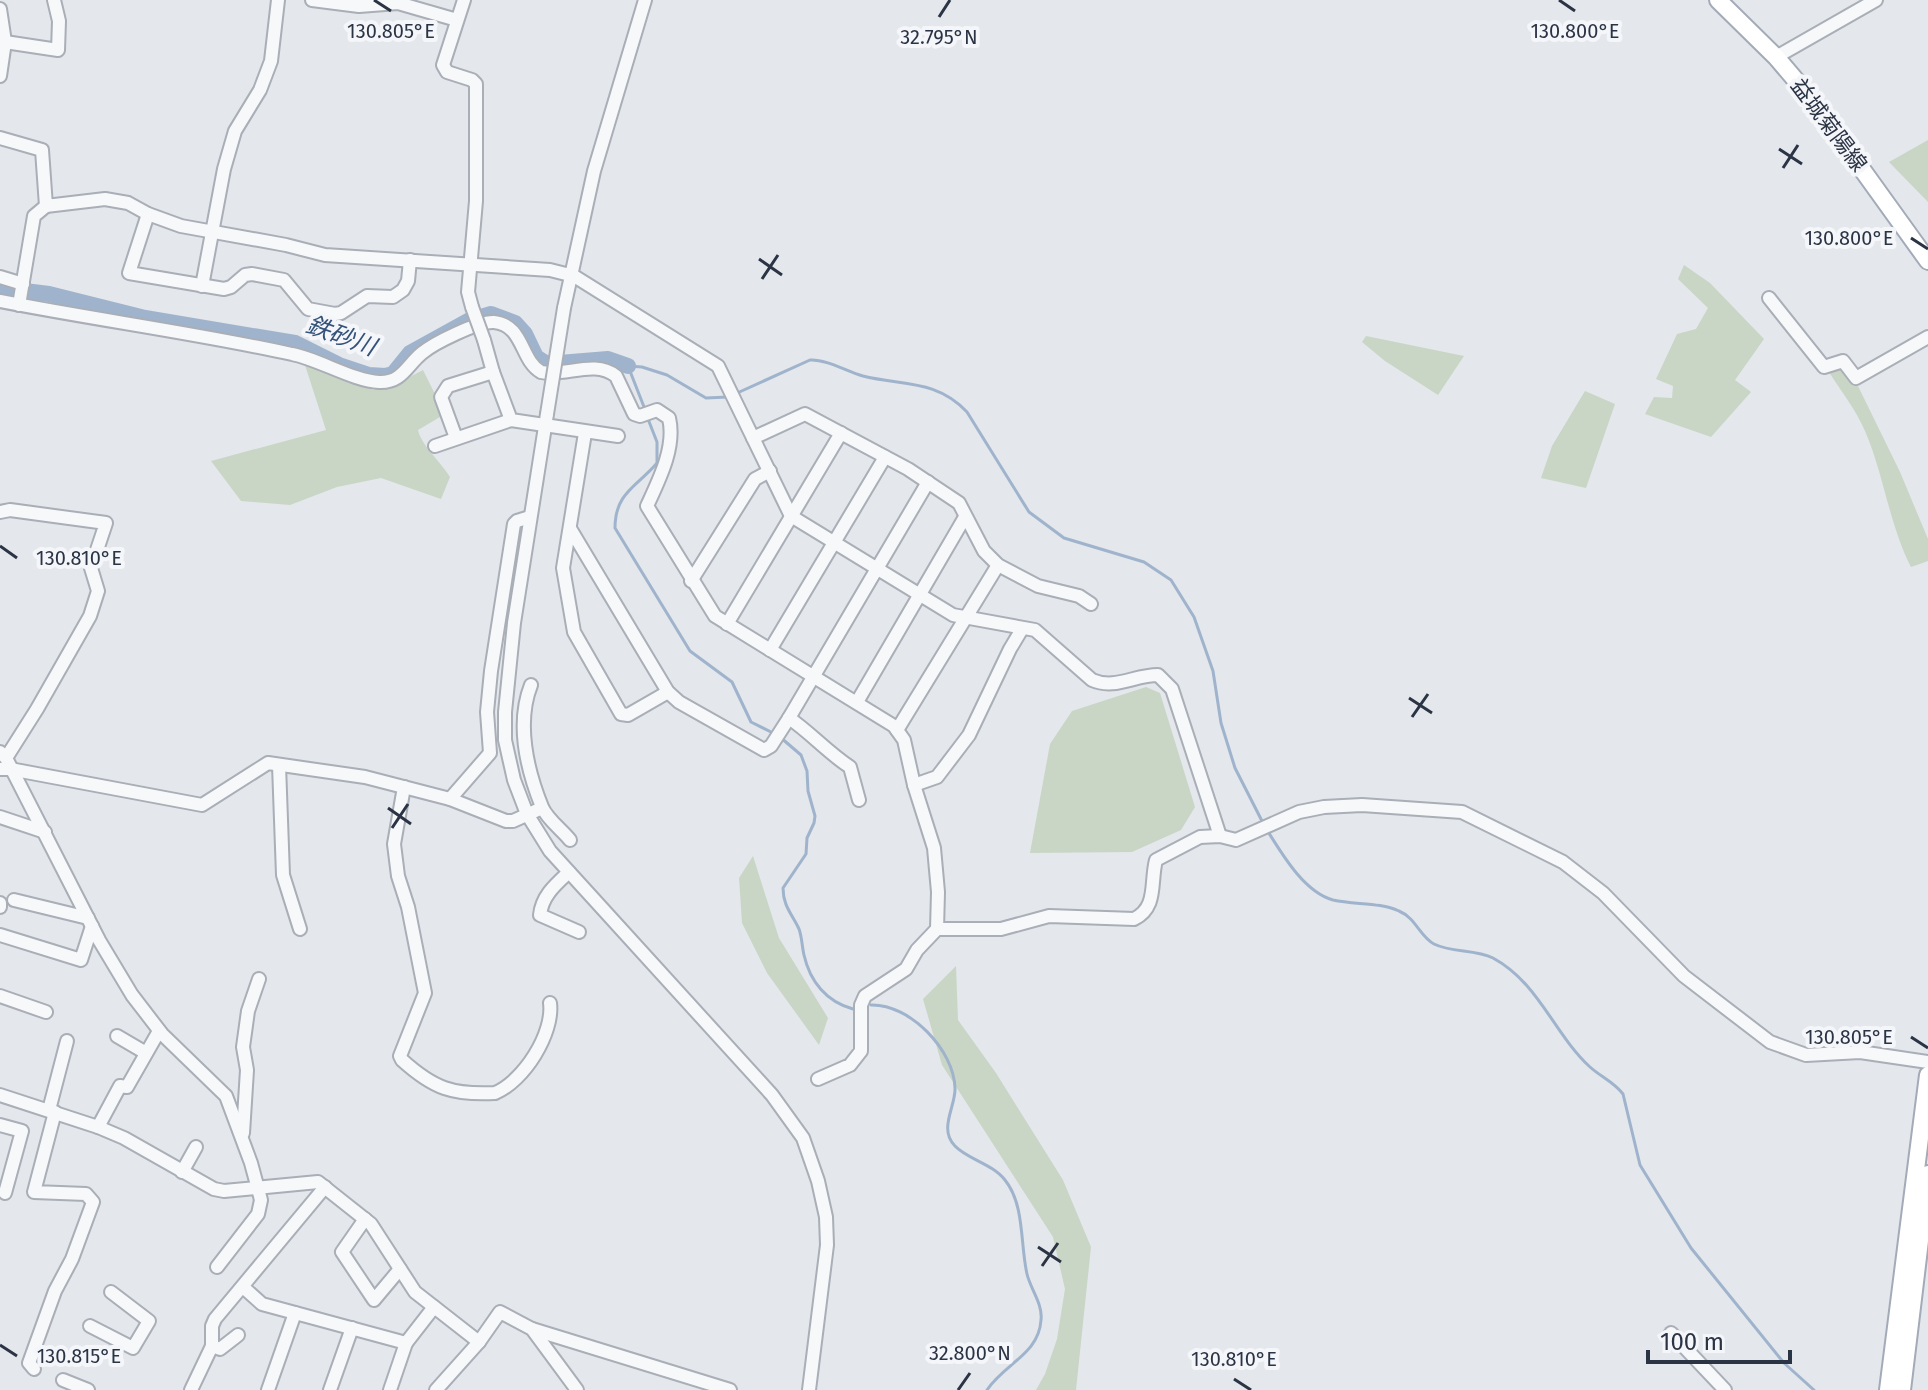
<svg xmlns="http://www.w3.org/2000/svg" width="1928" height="1390" viewBox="0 0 1928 1390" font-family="'Fira Sans','Noto Sans JP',sans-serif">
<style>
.green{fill:#c9d6c5}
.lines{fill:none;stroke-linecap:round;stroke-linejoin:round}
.stream{stroke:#9fb4cc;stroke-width:3}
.river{stroke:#9fb4cc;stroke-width:16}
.minor-casing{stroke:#a9aeb7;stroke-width:16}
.major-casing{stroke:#a3abb8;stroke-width:20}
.minor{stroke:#f7f8fa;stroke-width:12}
.major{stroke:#fff;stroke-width:16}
.minor-bridge-casing{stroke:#a9aeb7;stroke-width:16;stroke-linecap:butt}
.minor-bridge{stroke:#f7f8fa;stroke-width:12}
.ticks{fill:none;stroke:#2b3445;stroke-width:3}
.labels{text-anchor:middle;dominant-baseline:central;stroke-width:8;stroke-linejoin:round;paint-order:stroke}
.street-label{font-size:22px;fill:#2b3445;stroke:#f4f6f9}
.water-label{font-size:24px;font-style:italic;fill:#34527a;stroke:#f4f6f9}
.ticks-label{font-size:20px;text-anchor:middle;fill:#2b3445;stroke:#f4f6f9;stroke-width:8;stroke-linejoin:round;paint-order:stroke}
</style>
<rect width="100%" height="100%" fill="#e4e7ec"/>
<g class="green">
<path d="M1928,140V202L1889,162Z"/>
<path d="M1684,265L1710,283L1764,339L1735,380L1751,392L1711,437L1645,414L1654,397L1672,398L1673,386L1656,379L1677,334L1696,329L1708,308L1678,279Z"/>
<path d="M1366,336L1464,356L1438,395L1385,361L1362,342Z"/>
<path d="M304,362L373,390L394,385L423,370L445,414L418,430C421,445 441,462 450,477L441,499L381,478L337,487L290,505L241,501L211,461L326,430Z"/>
<path d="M1844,366L1856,382L1900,472L1928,539V561L1911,567C1889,524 1884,475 1865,431C1856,410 1841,391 1829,372Z"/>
<path d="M1585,391L1615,404L1586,488L1541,478L1552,446Z"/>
<path d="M1146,687L1160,693L1195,807L1181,830L1132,852L1030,853L1050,744L1072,711Z"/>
<path d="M753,856L779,938L828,1018L819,1045L767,973L742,923L739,878Z"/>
<path d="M956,966L958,1020L996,1073L1063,1180L1091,1247L1076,1390H1036L1045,1374L1057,1339L1065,1289L1053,1237L942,1065L923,999Z"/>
</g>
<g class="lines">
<g class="stream">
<path d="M735,394L810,360C826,359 846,371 863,376C902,386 936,379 967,412L1029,512L1064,538L1144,562L1171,580L1194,617L1213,671L1221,723L1235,768L1263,823"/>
<path d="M646,412L628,366L642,367L667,375L706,398L728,397"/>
<path d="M648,419L657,442V463C638,486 615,492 615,528L690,651L732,682L751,722L773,733"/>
<path d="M780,737L801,755L807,771L808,791L815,816L814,823L807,838L806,854L783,888C783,906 792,914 799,929C802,937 802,947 804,955C810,982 827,1002 853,1009"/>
<path d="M1267,830C1282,854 1304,892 1333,900C1355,905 1379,902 1399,911C1416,918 1420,937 1434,944C1452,953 1475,949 1493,958C1539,983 1554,1034 1590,1067C1601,1077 1614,1082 1623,1094L1640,1165L1691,1248L1784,1363L1814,1390"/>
<path d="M871,1005C910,1004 954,1050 955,1088C956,1106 938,1129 955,1146C967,1159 993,1164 1005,1180C1025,1205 1020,1244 1027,1274C1030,1288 1043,1304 1041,1320C1039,1354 1004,1364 987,1390"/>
</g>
<path class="river" d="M0,288L49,294L145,318L295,343L339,365L369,375L385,376L393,374L410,353L468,321L491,314L515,323L525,334L536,357L547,364L608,359L628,366"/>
<g class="minor-casing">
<g id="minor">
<path d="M312,0L359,6L398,3L457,20"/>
<path d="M464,0L443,65L447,72L472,80L476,84V201L468,292L472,307"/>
<path d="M0,9L5,42L0,76"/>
<path d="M5,42L58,50L59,21L54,0"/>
<path d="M1776,57L1876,0"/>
<path d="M0,138L42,150L46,206L105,199L128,203L148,214L181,226L286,245L325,255L550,270L574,276L718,366L791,516L953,615L1035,630L1092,680C1115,690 1134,675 1158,675L1172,689L1220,836"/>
<path d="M148,214L129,273L224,289L231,287L245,275L252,274L284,280L308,309L335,314L341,313L367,296L393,297L403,290L408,281L410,260"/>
<path d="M0,277L23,284"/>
<path d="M202,286L224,169L235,131L260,90L271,61L278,0"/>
<path d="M1769,298L1824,367L1843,361L1856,378L1928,337"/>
<path d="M0,301C97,320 196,333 292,354C318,359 354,381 379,382C402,383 407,365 422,353C434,343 478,321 494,322C524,325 520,360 541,372C566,377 594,359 616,376L634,414L640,416L657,410L669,418C676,447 659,480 647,506L715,616L894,726L904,740L914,785L934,848L938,892L937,929"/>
<path d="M19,305L34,216L46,206"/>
<path d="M564,308L594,171L645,0"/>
<path d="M484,340L493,372L511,420L618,436"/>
<path d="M547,414L514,623L505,712V740L514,780L527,814L550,851L772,1095L803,1138L818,1181L826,1217L827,1245L809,1390"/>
<path d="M585,433L563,568L574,632L621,714L628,715L668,692"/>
<path d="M456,438L441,397L448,386L493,372"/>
<path d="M753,438L805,414L908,469L959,503L984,551L998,565L1038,586L1079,596L1091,604"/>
<path d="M435,446L511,420"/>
<path d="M0,512L10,510L106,523L91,568L98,591L90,616L37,709L6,758"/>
<path d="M571,530L668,692L679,702L764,750L771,746L789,718L928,482"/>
<path d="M691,581L755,479L770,471"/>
<path d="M727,624L841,433"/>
<path d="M770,650L885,457"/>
<path d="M531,685C516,723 527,770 542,807C547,819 562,830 570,840"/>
<path d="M857,702L965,517"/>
<path d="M789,718C811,733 828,753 850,767L859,800"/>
<path d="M897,730L998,565"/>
<path d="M0,752L6,758L99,940L132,995L162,1034L226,1096L251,1163L261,1200L258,1214L217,1267"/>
<path d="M279,765L283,875L300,929"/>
<path d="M0,769H10L202,805L268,763L365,777L450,799L506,821H513L542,808"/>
<path d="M914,785L937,777L969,735L1010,649L1022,629"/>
<path d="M404,787L394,844L398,876L408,907L425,993L400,1056L402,1060C434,1089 453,1095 495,1093C524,1081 554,1033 550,1003"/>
<path d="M450,799L490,753L487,712L491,671L514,524L517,521L530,517"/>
<path d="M0,817L45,832"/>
<path d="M569,872C555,885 542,896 540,915L579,932"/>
<path d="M14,900L88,918"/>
<path d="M0,903V907"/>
<path d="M0,935L81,960L92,926"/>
<path d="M0,996L46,1012"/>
<path d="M117,1036L146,1053"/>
<path d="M818,1079L850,1065L861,1051V1005L865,996L906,969L917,950L937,929H1001L1049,916L1134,919C1158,907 1150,883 1156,860L1200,837L1220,836L1236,840L1299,812L1324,807L1362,805L1462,812L1563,862L1603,893L1684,976L1770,1042L1806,1055L1860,1052L1928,1062"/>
<path d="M0,1095L98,1127L124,1138L214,1189L224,1191L318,1182L371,1224L415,1292L479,1342"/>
<path d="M49,1110L67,1041"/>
<path d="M0,1125L22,1131L5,1193"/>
<path d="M98,1127L120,1086L127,1087L159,1031"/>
<path d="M243,1133L247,1070L243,1047L248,1011L259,979"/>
<path d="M182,1172L196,1147"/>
<path d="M365,1219L342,1252L374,1300L400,1269"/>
<path d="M243,1287L262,1304L406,1343L434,1307"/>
<path d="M90,1326L133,1348L149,1321L111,1292"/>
<path d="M532,1329L730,1390"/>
<path d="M1671,1333L1725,1390"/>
<path d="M212,1346V1326L215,1319L325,1187"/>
<path d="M34,1369L29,1363L55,1291L72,1259L93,1202L86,1194L34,1192L55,1112"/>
<path d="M63,1380L88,1390"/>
<path d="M191,1390L212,1346L220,1349L238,1335"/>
<path d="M268,1390L295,1313"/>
<path d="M330,1390L352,1328"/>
<path d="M390,1390L406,1343"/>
<path d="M436,1390L479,1342L500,1312L532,1329L577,1390"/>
</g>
</g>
<g class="major-casing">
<g id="major">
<path d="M1718,0L1776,57L1810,97L1928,261"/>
<path d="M1888,1390L1928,1075"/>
<path d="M1902,1390L1928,1174"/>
</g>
</g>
<use href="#minor" class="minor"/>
<use href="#major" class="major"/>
<g class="minor-bridge-casing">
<g id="minor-bridge">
<path d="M472,307L484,340"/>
<path d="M547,414L564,308"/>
</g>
</g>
<use href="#minor-bridge" class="minor-bridge"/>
</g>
<path class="ticks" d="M374,0L391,11M1559,0L1575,11M939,17L950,0M1779,149L1802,164M1783,168L1798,145M1911,238L1928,249M759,259L782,275M762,279L778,255M0,546L17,558M1409,698L1432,713M1412,717L1428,694M388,808L411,824M392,828L408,804M1911,1037L1928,1048M1038,1247L1061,1262M1042,1266L1058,1243M0,1345L17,1356M1234,1379L1251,1390M958,1390L970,1373"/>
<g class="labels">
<g class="street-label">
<text transform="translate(1829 125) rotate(53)">益城菊陽線</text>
</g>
<g class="water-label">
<text transform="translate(341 336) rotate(20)">鉄砂川</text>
</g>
</g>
<g class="ticks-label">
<text x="391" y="38">130.805°E</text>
<text x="1575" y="38">130.800°E</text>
<text x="939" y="44">32.795°N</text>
<text x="1849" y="245">130.800°E</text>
<text x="79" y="565">130.810°E</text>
<text x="1849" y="1044">130.805°E</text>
<text x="970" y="1360">32.800°N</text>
<text x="79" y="1363">130.815°E</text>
<text x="1234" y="1366">130.810°E</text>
</g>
<path d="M1648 1350v12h142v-12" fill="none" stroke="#2b3445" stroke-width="4"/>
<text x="1660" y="1350" font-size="24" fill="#2b3445" stroke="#f4f6f9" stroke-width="6" paint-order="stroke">100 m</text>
</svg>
